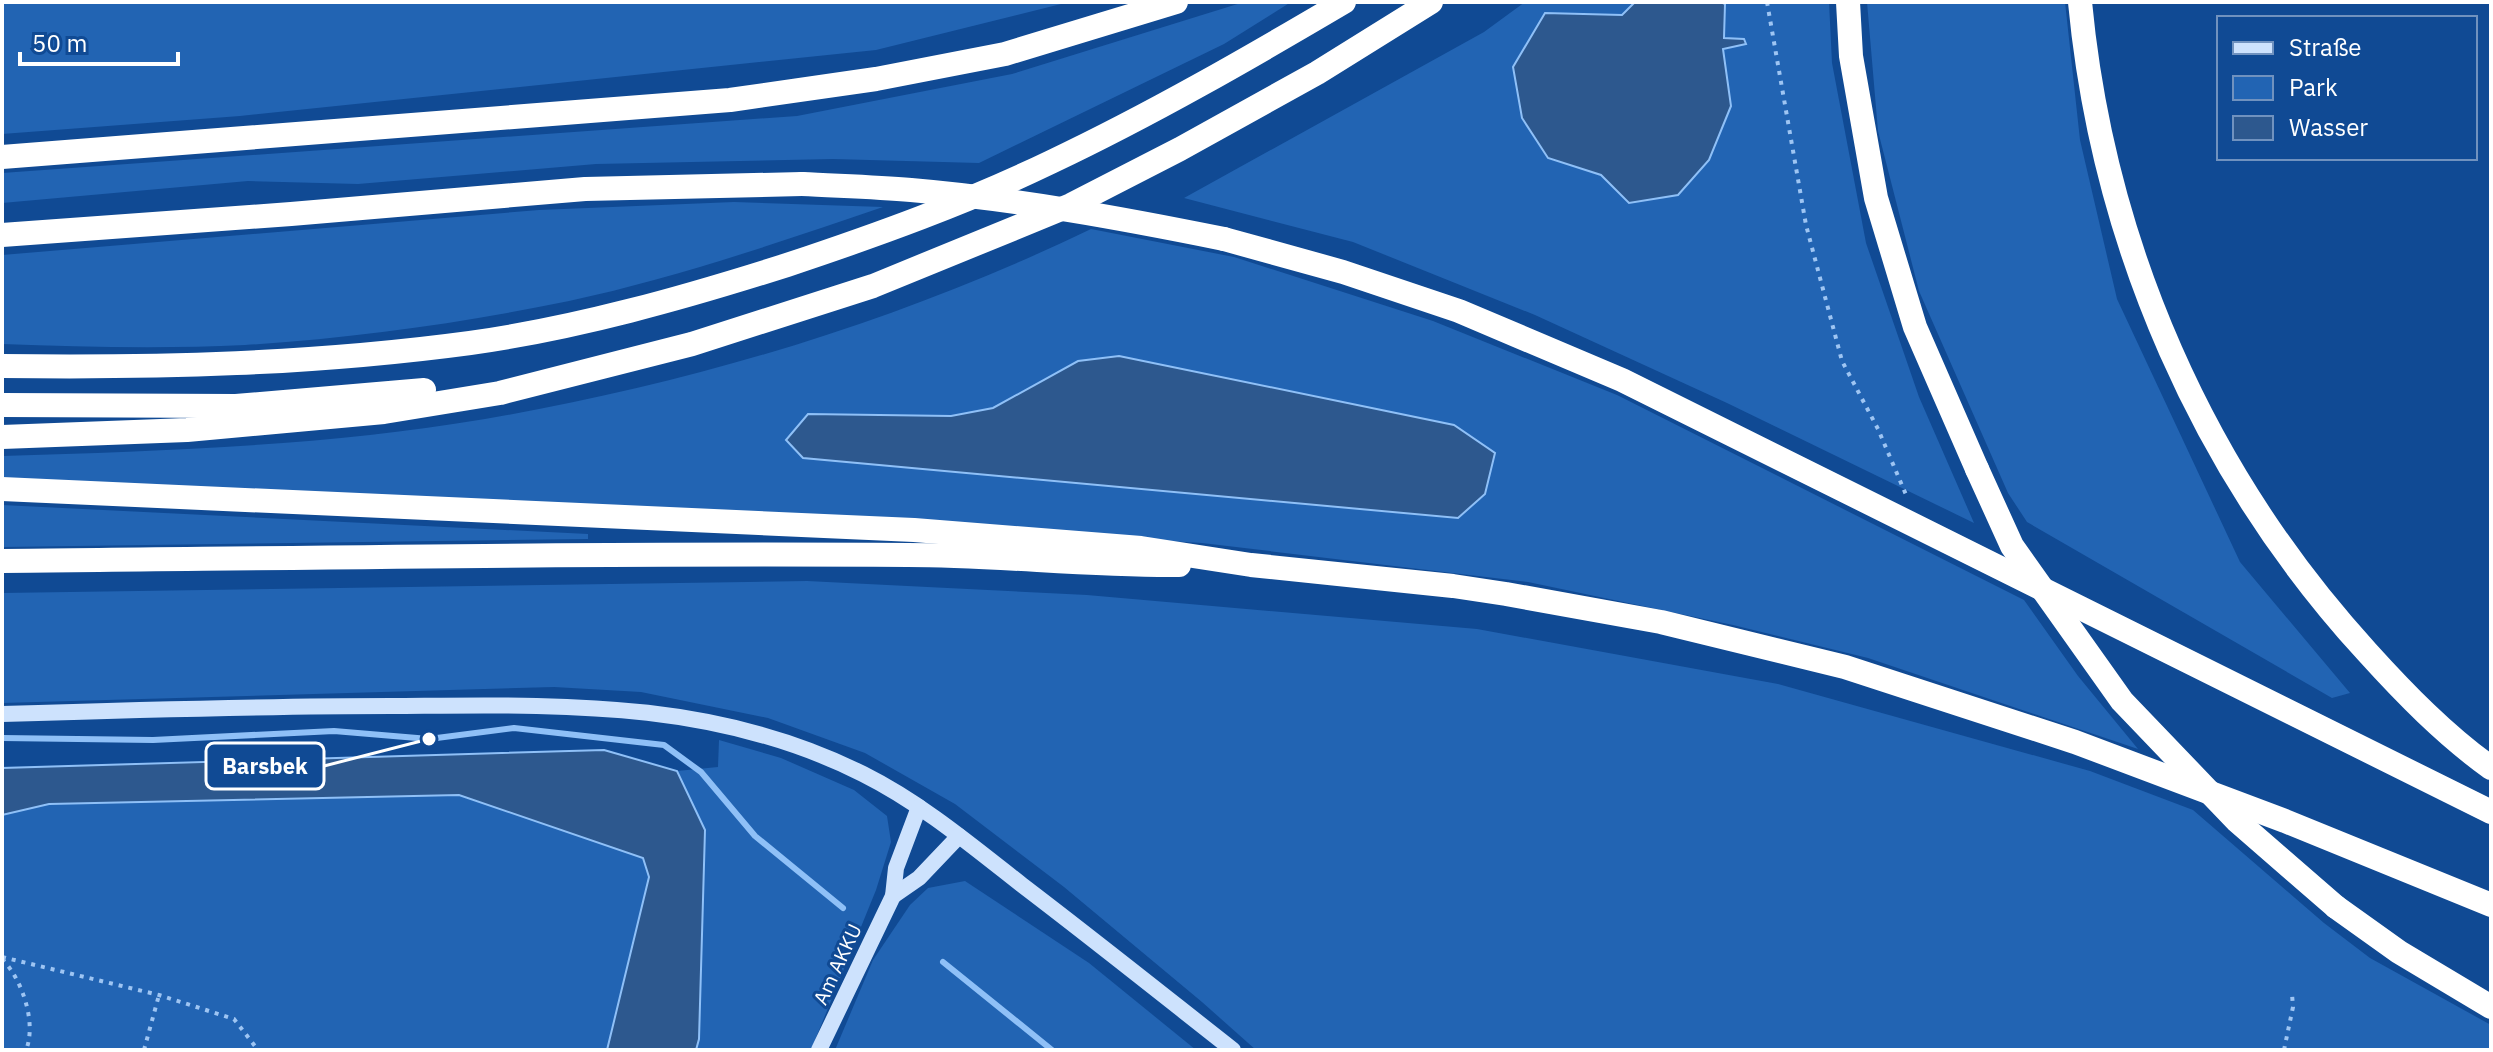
<svg xmlns="http://www.w3.org/2000/svg" width="2493" height="1052" viewBox="0 0 2493 1052" font-family="'IBM Plex Sans',sans-serif">
<style>
.green{fill:#2264b3;fill-rule:evenodd}
.water{fill:#2d588e;stroke:#8fc0f7;stroke-width:2}
.lines{fill:none;stroke-linecap:round;stroke-linejoin:round}
.stream{stroke:#8fc0f7;stroke-width:6}
.path{stroke:#9ec5f3;stroke-width:4;stroke-dasharray:4 6;stroke-linecap:butt}
.secondary{stroke:#cde2fd;stroke-width:16}
.highway{stroke:#fff;stroke-width:24}
.highway-bridge{stroke:#fff;stroke-width:24}
.labels{text-anchor:middle;dominant-baseline:central;stroke-width:6;stroke-linejoin:round;paint-order:stroke}
.street-label{font-size:20px;fill:#fff;stroke:#104a94}
.leader{fill:none;stroke:#fff;stroke-width:3}
.callout-dot{fill:#fff;stroke:#104a94;stroke-width:3}
.callout{fill:#104a94;stroke:#fff;stroke-width:3}
.callout-label{font-size:22px;text-anchor:middle;font-weight:bold;fill:#fff}
</style>
<rect width="100%" height="100%" fill="#104a94"/>
<g class="green">
<path d="M2,2H1069L876,50L240,116L2,134Z"/>
<path d="M1244,2H1291L1224,44L979,163L833,159L596,164L358,184L248,181L2,203V173L797,116L1012,74Z"/>
<path d="M1525,2H1635L1622,15L1544,14L1548,158L1601,175L1629,203L1731,106L1723,49L1744,39H1723L1725,5L1721,2H1829L1832,63L1866,243L1919,397L1974,523L1727,403L1535,315L1353,242L1184,198L1484,32Z"/>
<path d="M1867,2H2065L2080,140L2117,299L2240,562L2350,693L2332,698L2027,522L2008,493L1919,291L1878,131Z"/>
<path d="M734,202L883,207C780,242 676,278 569,301C462,323 354,338 245,345C164,349 83,347 2,344V255L539,210Z"/>
<path d="M1091,229L1234,257L1433,321L1617,395L2024,600L2078,676L2138,749L1868,658L1733,625L1528,582L1202,543L874,523L2,480V456C163,451 326,446 485,419C694,383 900,321 1091,229ZM1078,361L1458,518L808,414L951,416L993,408Z"/>
<path d="M2,505L588,534V539L2,547Z"/>
<path d="M807,581L1087,595L1477,629L1778,684L2090,771L2193,810L2324,923L2370,958L2491,1025V1050H1256L1202,1002L1064,887L955,804L865,753L768,718L641,692L554,687L2,703V593Z"/>
<path d="M719,740L781,758L854,790L887,816L891,842L876,890L811,1050H696L699,1039L705,830L677,771L718,767Z"/>
<path d="M459,795L643,858L649,877L607,1050H2V815L49,804Z"/>
<path d="M965,881L1089,963L1196,1050H835L873,960L910,905L928,888Z"/>
</g>
<g class="water">
<path d="M1635,2H1721L1725,4L1724,38L1744,39L1746,44L1723,49L1731,106L1709,160L1678,195L1629,203L1601,175L1548,158L1522,118L1513,67L1545,13L1622,15Z"/>
<path d="M1119,356L1454,425L1495,453L1485,494L1458,518L803,458L786,440L808,414L951,416L993,408L1078,361Z"/>
<path d="M604,750L677,771L705,830L699,1039L696,1050H607L649,877L643,858L459,795L49,804L2,815V768Z"/>
</g>
<g class="lines">
<g class="stream">
<path d="M2,738L153,740L334,731L429,739L514,728L664,745L701,772L755,836L843,908"/>
<path d="M943,962L1052,1050"/>
</g>
<g class="path">
<path d="M1767,2L1806,225L1842,361L1878,429L1907,497"/>
<path d="M2,957L159,995L234,1019L258,1050"/>
<path d="M2,959C22,979 37,1023 26,1050"/>
<path d="M144,1050L159,995"/>
<path d="M2284,1050L2293,1007L2292,994"/>
</g>
<g class="secondary">
<path d="M2,714C131,710 261,706 391,706C554,705 712,698 863,774C921,803 971,845 1022,885C1093,939 1163,995 1233,1050"/>
<path d="M893,896L919,878L959,836"/>
<path d="M819,1050L893,896L896,868L919,807"/>
</g>
<g class="highway">
<path d="M1848,2L1851,56L1876,198L1915,327L1977,469"/>
<path d="M2080,2C2103,244 2203,473 2367,652C2405,694 2445,735 2491,768"/>
<path d="M2,157L730,100L876,79L1005,54L1176,2"/>
<path d="M2,235L291,214L585,189L802,184"/>
<path d="M1224,239L1343,272L1459,311L1622,380L2491,812"/>
<path d="M2,366C159,368 314,364 470,343C577,328 683,298 787,265C877,235 966,203 1051,162C1152,114 1249,58 1344,2"/>
<path d="M2,405L236,406L424,390"/>
<path d="M2,437L187,430L384,412L500,393L692,344L873,286L1071,205L1180,149L1317,73L1431,2"/>
<path d="M2,489L914,530L1141,548L1251,565L1453,586L1506,594L1661,622L1845,667L2075,742L2285,821L2491,905"/>
<path d="M2,561C304,558 606,553 908,555C998,555 1089,566 1179,565"/>
<path d="M2336,907L2399,952L2491,1007"/>
</g>
<g class="highway-bridge">
<path d="M802,184C838,186 875,187 911,190C1016,199 1120,218 1224,239"/>
<path d="M1977,469L2012,546L2122,701L2237,821L2336,907"/>
</g>
</g>
<g class="labels">
<g class="street-label">
<text transform="translate(837 964) rotate(-65)">Am AKKU</text>
</g>
</g>
<path class="leader" d="M429 739L324 766"/>
<circle class="callout-dot" cx="429" cy="739" r="8"/>
<rect class="callout" x="206" y="743" width="118" height="46" rx="8"/>
<g class="callout-label">
<text x="265" y="774">Barsbek</text>
</g>
<rect width="2493" height="1052" fill="none" stroke="#ffffff" stroke-width="8"/>
<rect x="2217" y="16" width="260" height="144" fill="#104a94" stroke="#7092bf" stroke-width="2"/>
<rect x="2233" y="42" width="40" height="12" fill="#cde2fd" stroke="#7092bf" stroke-width="2"/>
<text x="2289" y="56" font-size="24" fill="#ffffff">Straße</text>
<rect x="2233" y="76" width="40" height="24" fill="#2264b3" stroke="#7092bf" stroke-width="2"/>
<text x="2289" y="96" font-size="24" fill="#ffffff">Park</text>
<rect x="2233" y="116" width="40" height="24" fill="#2d588e" stroke="#7092bf" stroke-width="2"/>
<text x="2289" y="136" font-size="24" fill="#ffffff">Wasser</text>
<path d="M20 52v12h158v-12" fill="none" stroke="#ffffff" stroke-width="4"/>
<text x="32" y="52" font-size="24" fill="#ffffff" stroke="#104a94" stroke-width="6" paint-order="stroke">50 m</text>
</svg>
